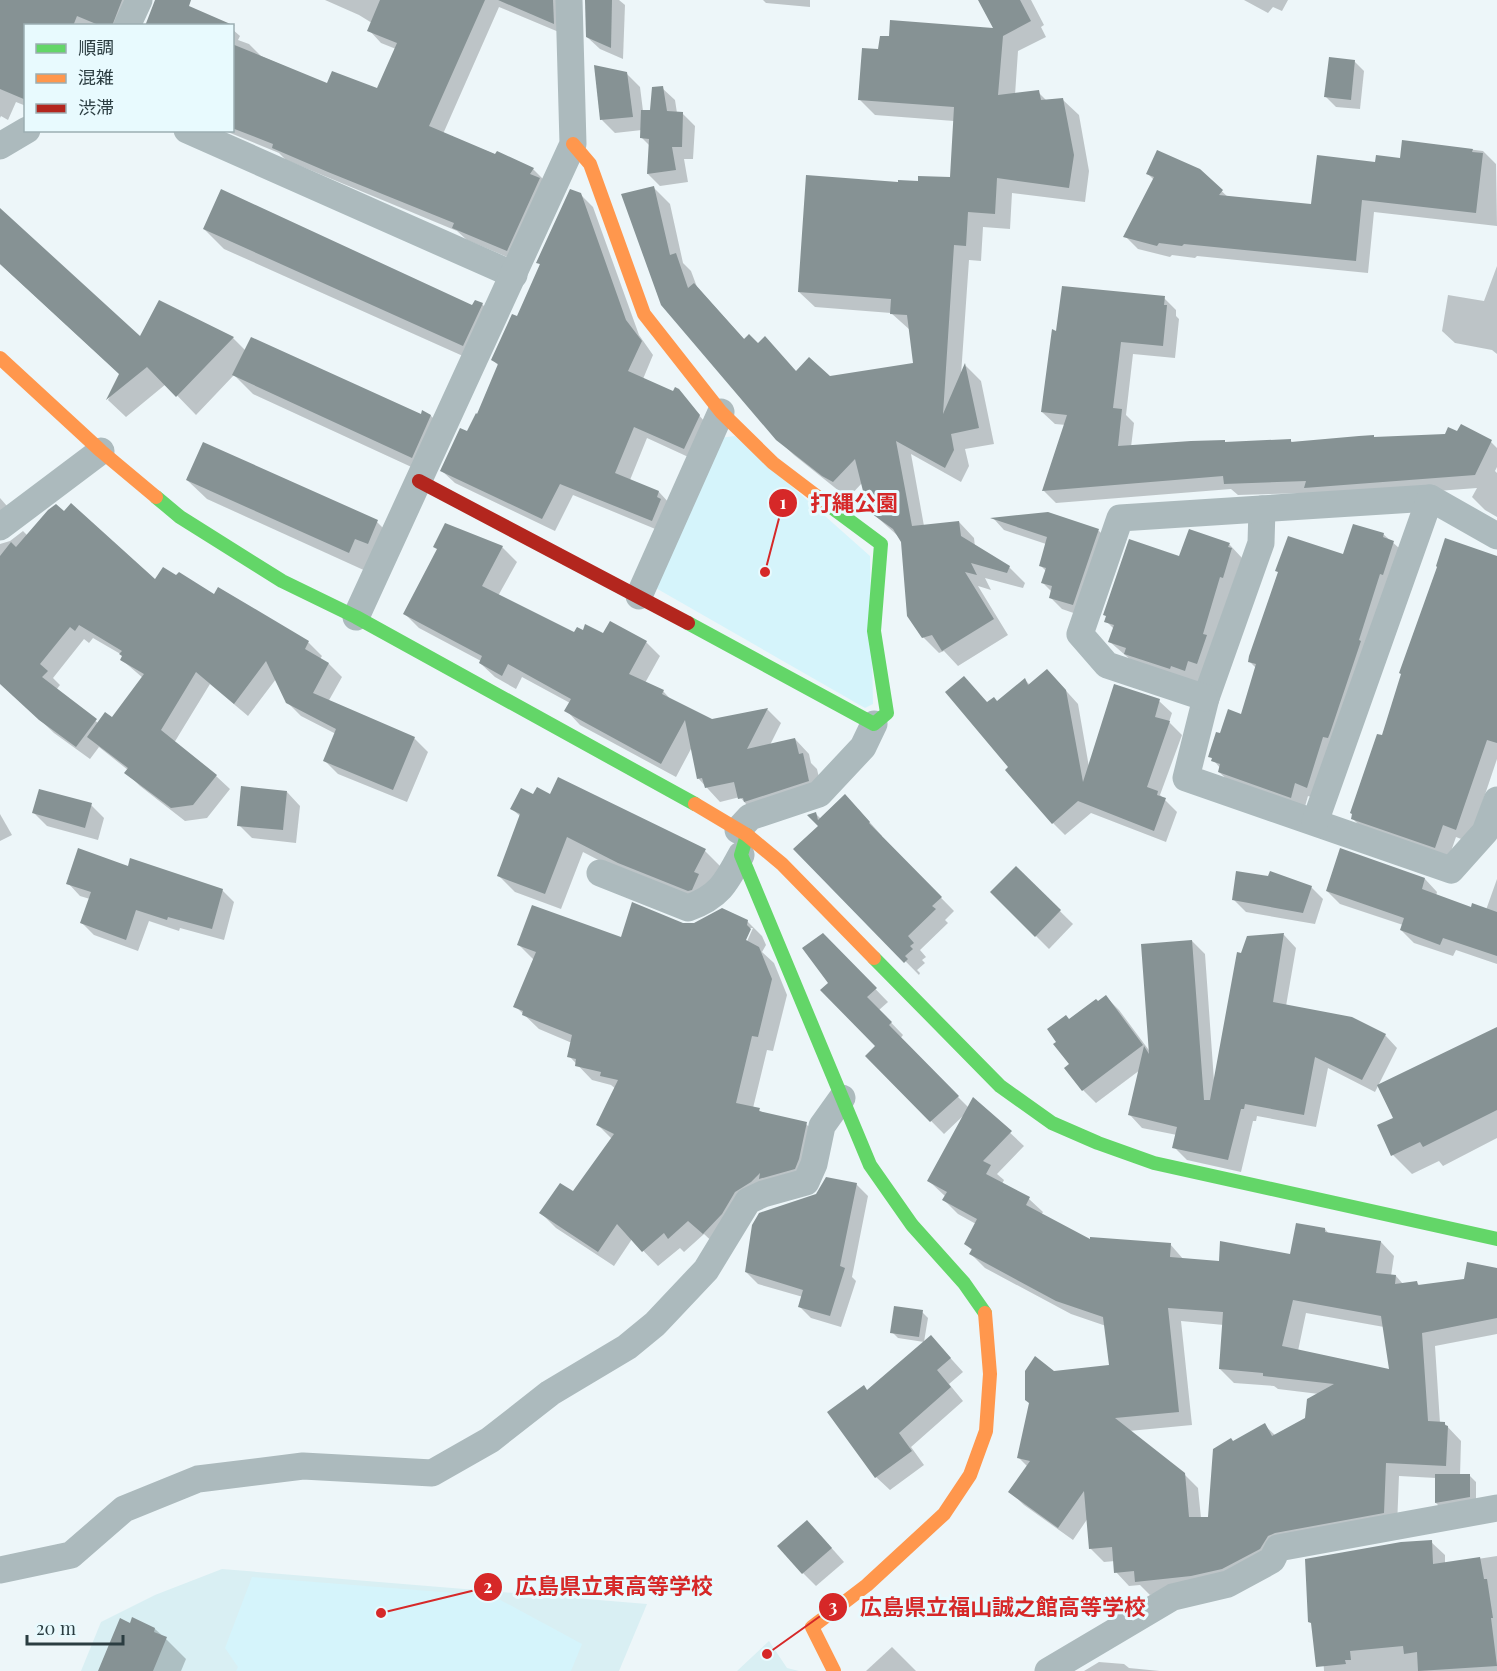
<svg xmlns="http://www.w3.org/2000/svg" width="1497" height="1671" viewBox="0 0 1497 1671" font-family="'Playfair Display','Noto Sans JP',serif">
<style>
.built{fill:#d9eff3}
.green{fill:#d5f4fb}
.shadow{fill:#0003;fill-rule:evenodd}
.building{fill:#869294;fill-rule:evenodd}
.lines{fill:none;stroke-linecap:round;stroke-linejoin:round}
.street{stroke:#acbabd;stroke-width:27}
.fast{stroke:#63d668;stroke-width:14}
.slow{stroke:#ff974d;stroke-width:14}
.jam{stroke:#b3261e;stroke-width:14}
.leader{fill:none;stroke:#d62828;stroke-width:2}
.callout-dot{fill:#d62828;stroke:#e8fafe;stroke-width:2}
.mark-label{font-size:18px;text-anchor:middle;font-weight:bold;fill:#fff}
.callout-label{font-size:22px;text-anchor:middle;font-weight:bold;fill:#d62828;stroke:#e8fafe;stroke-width:6;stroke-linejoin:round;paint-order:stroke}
</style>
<rect width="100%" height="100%" fill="#edf6f9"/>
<g class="built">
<path d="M222,1569L647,1604L619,1671H81L101,1622L155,1595Z"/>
<path d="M769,1641L787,1668L799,1671H737Z"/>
</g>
<g class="green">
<path d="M735,436L870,556L873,704L865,708L654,587L719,438Z"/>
<path d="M252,1577L493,1596L582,1644L571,1671H236L238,1667L225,1648Z"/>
</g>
<g class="shadow">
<path d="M0,0H142L128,26H26V106L16,102L8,120L1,116L0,118Z"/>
<path d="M325,0H572L566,35L499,7L443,134L533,169L545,181L519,262L467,240L457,231L286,160L279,153L223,130H232V29L240,36L238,40L249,44L261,56L328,85L377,90L396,49L381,43L369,30L372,23L359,15Z"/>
<path d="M586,0H619L625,5L623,59L600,49L587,37Z"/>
<path d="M763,0H810V7L766,3Z"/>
<path d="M980,0H1031L1044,25L1041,27L1046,37L1018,51L1015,95L1038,92L1047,101L1063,100L1079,115L1089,171L1085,202L1012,193L1010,229L983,227L981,261L969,260L961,375L966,366L981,381L994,444L965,449L969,466L961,482L911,454L924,526L959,522L974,538L975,547L1009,567L1025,583L1023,588L985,578L991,590L978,586L1008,635L958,666L944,651L939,653L923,637L902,542L898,536L869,510L862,483L849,497L839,491L794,455L777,439L662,304L654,188L670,204L683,263L691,271L697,287L745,340L758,345L797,372L829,378L914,364L910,330L891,313L815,307L799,292L900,184L951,179L954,121L875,115L859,99L880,51L996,30Z"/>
<path d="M1244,0H1288L1282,11L1273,7L1268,13Z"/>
<path d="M1354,61L1364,71L1360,109L1336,107L1326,97Z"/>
<path d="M627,74L640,87L643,111L652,112L662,88L675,100L677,113H682L695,126L693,159H684L688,182L660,186L648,174L650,146L642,138V130L615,133L602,120Z"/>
<path d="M1404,141L1483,151L1496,164L1497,226L1374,212L1368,273L1197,256L1195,258L1172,255L1170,257L1138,249L1125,236L1154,180L1148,174L1200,171L1229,198L1312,205L1377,163L1402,160Z"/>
<path d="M580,194L593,207L639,335L653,355L643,379L674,393L678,391L711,429L697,461L647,438L630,480L659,492L671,505L665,533L573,495L555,531L455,483L442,471L478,416L499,366L493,360L518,318L541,266L538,262Z"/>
<path d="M0,210L140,338L160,302L233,338L246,351L421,416L423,412L431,416L450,435L431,476L253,394L234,375L196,415L166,384L126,417L108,400L121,375L0,264Z"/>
<path d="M204,229L473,307L482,304L501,324L483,365L224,249Z"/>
<path d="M1497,266V354L1492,350L1455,343L1442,331L1448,295L1484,301Z"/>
<path d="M1164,298L1176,310V316L1179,319L1175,358L1133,354L1126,415L1134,423L1131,447L1291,441L1293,443L1375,439L1491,442L1497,448V467L1495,471L1497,473V517L1485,510L1472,497L1477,488L1318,500L1311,493L1238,495L1231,489L1056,503L1044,491L1066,425L1055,424L1042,412L1058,334Z"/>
<path d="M187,480L377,522L396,541L368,572L207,499Z"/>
<path d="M0,498L7,506L0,533Z"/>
<path d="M1048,514L1099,531L1111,543L1085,617L1062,609L1050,597L1052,592L1043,583L1046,571L1041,566L1046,544L1004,530L994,519Z"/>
<path d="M446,525L502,547L517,562L498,596L574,634L604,635L646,642L660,656L645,683L663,691L673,702L712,721L767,709L781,723L770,745L795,739L809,754L811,763L817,769L823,795L754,813L740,797L720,802L698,778L692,747L676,777L580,725L566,710L570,703L522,677L516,689L495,677L480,663L481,661L419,628L405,614L438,550Z"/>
<path d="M23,531L28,536L155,582L214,596L219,589L309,643L322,656L320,659L329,664L342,677L328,702L414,738L428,752L407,802L338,774L324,760L336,734L301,716L287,702L276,679L248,716L210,684L174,743L216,776L230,789L207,818L185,821L140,786L126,772L128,770L99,747L90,759L54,733L0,682V544L10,541ZM93,638L124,656L122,660L143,678L112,719L98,723L56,690L60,685L53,678L84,639L89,643Z"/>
<path d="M1383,534L1407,555L1320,800L1308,796L1304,810L1233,785L1219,772L1221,769L1210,756L1221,735L1242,716L1257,669L1249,661L1344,556Z"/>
<path d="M1229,544L1242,558L1198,683L1139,667L1110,642L1114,629L1106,621L1180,558Z"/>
<path d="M1497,561V759L1469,842L1456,837L1448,860L1365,831L1352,818L1383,737Z"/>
<path d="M1025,680L1030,685L1059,683L1078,704L1089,767L1159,701L1172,713L1169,722L1182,735L1160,795L1177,812L1166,842L1091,813L1065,835L1053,823L1011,767L988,704L997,703Z"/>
<path d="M287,792L300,806L296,843L252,838L239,825Z"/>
<path d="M534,796L705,851L721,867L708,906L635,879L583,852L561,909L515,892L499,876L521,817L512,809Z"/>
<path d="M91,805L104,818L98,840L47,826L34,813Z"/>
<path d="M858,809L882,836L881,837L954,911L945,920L948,923L920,950L926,957L922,960L925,963L917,970L920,973L919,975L795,849L820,826L815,813L821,819Z"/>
<path d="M0,814L12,835L0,841Z"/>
<path d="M129,868L222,890L234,902L224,940L180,928L179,931L149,921L138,951L94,935L82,923L90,899L80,896L68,883Z"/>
<path d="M1016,868L1073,924L1049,949L992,892Z"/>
<path d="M1425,879L1437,892L1436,896L1472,909L1486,910L1497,879V964L1456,950L1453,956L1414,943L1401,930L1403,925L1340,904L1327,891Z"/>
<path d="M1311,887L1323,899L1315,924L1246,912L1234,900Z"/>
<path d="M747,921L762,936L766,945L762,952L774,963L787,995L773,1051L767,1050L753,1108L759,1110L763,1113L806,1124L821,1139L814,1175L775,1193L719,1248L704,1234L684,1252L680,1248L658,1266L632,1239L614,1266L556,1228L541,1213L573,1193L612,1139L598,1125L616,1089L611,1085L592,1080L569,1056L572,1043L539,1029L515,1006L534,960L519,945L622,939L683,924ZM750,928H753L744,948L742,947Z"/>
<path d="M823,935L888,1002L879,1010L903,1035L900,1039L969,1108L974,1099L1024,1146L997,1174L1004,1180L1002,1184L1029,1199L1043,1212L1041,1215L1091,1241L1170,1244L1184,1260L1220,1262L1292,1255L1325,1229L1329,1234L1381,1242L1394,1256L1391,1276H1396L1403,1284L1416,1282L1421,1287L1465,1280L1497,1269V1334L1435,1346L1440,1423H1444L1461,1441L1460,1476H1470L1476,1482V1503L1442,1509L1436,1503V1478L1399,1476L1397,1526L1150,1595L1140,1585L1129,1586L1116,1572L1115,1561L1104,1562L1090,1548L1088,1518L1073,1540L1024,1505L1010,1492L1028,1467L1018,1457L1053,1373L1110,1366L1106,1326L1071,1314L985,1268L971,1254L973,1251L965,1244L976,1224L958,1214L944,1200L946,1197L929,1181L964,1115L944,1134L867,1056L877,1046L830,983ZM1306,1313L1384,1327L1391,1371L1298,1351ZM1181,1321L1224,1325L1220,1369L1234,1383L1274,1386L1278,1389L1319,1394L1306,1419L1275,1435L1264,1425L1233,1442L1209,1518H1201L1198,1488L1184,1474L1129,1431L1192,1425Z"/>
<path d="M1284,935L1296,948L1286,1006L1385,1035L1397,1048L1375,1092L1328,1068L1316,1127L1257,1116L1256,1121H1253L1241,1172L1187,1160L1174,1147L1177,1135L1142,1128L1130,1115L1140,1070L1096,1103L1083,1090L1066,1068L1071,1065L1069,1021L1106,997L1119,1010L1151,1053L1192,941L1205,954L1214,1081L1242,954L1248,937Z"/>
<path d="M1497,1028V1138L1443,1166L1439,1161L1412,1174L1393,1155L1395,1119Z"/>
<path d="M856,1184L868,1196L852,1277L856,1281L841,1327L811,1318L800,1307L803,1297L758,1284L746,1272Z"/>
<path d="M922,1312L928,1318L924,1342L898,1338L892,1332Z"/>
<path d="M944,1351L963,1372L949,1384L963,1401L911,1447L924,1465L890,1490L876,1477L868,1391Z"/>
<path d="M820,1535L844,1562L816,1586L803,1573Z"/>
<path d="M1431,1542L1445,1555V1564L1497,1556V1671H1324L1317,1558Z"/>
<path d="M131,1625L155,1629L166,1639L186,1659L181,1671H100Z"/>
<path d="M892,1647L916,1671H866Z"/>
<path d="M1099,1662L1124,1664L1129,1668L1160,1671H1084Z"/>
</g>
<g class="building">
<path d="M0,0H122L112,26H101L77,16L73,26H26V100L0,89Z"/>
<path d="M155,0H191L189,6L235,26H145Z"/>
<path d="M380,0H485L429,126L495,154L497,151L534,168L530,174L540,178L507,251L452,228L454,223L328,172L272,148L273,144L232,128V44L327,83L332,71L377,88L397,43L367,31Z"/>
<path d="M498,0H553L554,24Z"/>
<path d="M585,0H612L611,48L586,37Z"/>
<path d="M978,0H1020L1031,21L1003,36L998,95L1039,90L1041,100L1063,98L1074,155L1069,188L997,178L995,214L968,212L966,246L954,245L943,414L965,363L979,428L951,434L954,450L945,468L896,441L912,526L959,521L961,536L1010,566L1007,573L971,563L977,575L965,572L994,619L942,651L932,635L922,638L907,616L901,542L893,529L868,511L855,459L833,482L822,476L776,440L661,305L621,194L654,186L670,255L676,253L688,288L694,283L744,339L749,334L758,343L765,336L796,371L809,357L830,376L913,363L907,315L890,314L891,299L798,292L806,175L898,182V180L918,181V176L950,177L954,107L858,100L862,48L878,49L880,36H889L890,20L993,28Z"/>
<path d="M1329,57L1355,60L1351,100L1324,97Z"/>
<path d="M594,65L627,72L633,117L600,120Z"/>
<path d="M663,86L667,111L683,112L682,147H672L676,170L647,174L649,139L640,138L641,110H650L652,87Z"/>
<path d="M1402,140L1473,149L1472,152L1483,153L1476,213L1362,200L1356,261L1184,244L1182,246L1159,243L1157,246L1123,237L1154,177L1146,174L1157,150L1200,169L1223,190L1219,195L1311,204L1317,155L1375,162L1376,155L1400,158Z"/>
<path d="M221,189L472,305L475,300L483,303L463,346L203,229Z"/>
<path d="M570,189L581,193L626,320L642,341L628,371L673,391L675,387L679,389L700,415L684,449L634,427L615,473L659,491L657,497L661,499L652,521L560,484L542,519L440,471L460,428L467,431L476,413L477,414L498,364L491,360L512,314L517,316L540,264L536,263Z"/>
<path d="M0,208L140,336L159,300L234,337L176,397L147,367L106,400L119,374L0,264Z"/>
<path d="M1062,286L1165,296L1164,305H1167L1163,346L1121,342L1113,408L1122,409L1118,446L1191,441L1225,440V442L1291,439V442L1359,436L1374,435V437L1445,434L1448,427L1457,431L1461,424L1492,440L1475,475L1304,488L1306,481L1224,484L1223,476L1042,491L1067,415L1041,412L1052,329L1056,331Z"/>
<path d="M251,337L421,414L422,410L431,415L412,458L232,375Z"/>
<path d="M203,442L378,520L368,544L355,539L349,553L186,480Z"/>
<path d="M71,503L155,579L163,567L176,575L179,572L214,594L218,587L309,641L305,649L329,663L313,693L415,737L393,790L323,761L336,729L286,703L266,661L234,704L196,672L161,730L217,775L193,805L171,808L124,773L128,768L87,737L105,712L112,717L144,674L120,660L122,656L119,654L122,651L79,625L75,631L70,627L40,664L48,671L42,677L97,719L76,747L39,720L0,684V556L11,542L16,547L48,510L56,504L64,511Z"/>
<path d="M1048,512L1099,529L1073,605L1049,598L1052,586L1041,583L1046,568L1039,566L1047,537L990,518Z"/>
<path d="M445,523L503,546L482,586L574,632L577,627L583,630L585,624L603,633L610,621L647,641L629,674L664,690L662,694L712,719L768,708L747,749L795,738L799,754L803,753L809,781L744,802L743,798L738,799L734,782L705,788L702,778L697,779L685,720L661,764L564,711L571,699L508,664L502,676L479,663L482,656L403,614L437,549L433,547Z"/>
<path d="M1353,524L1384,533L1383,537L1394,541L1383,575L1380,574L1359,640L1361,641L1330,733L1328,738L1323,737L1307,788L1295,783L1291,798L1218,772L1220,764L1211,761L1212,758L1208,757L1216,732L1220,733L1228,709L1241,714L1256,664L1248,662L1249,656L1278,572L1275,571L1288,536L1343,554Z"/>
<path d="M1189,529L1230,543L1228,547L1232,548L1223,578L1220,577L1203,634L1207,635L1197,664L1188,661L1185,671L1171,666L1170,669L1124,654L1126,648L1108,642L1114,625L1104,622L1106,616L1103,615L1129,539L1179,556Z"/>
<path d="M1445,538L1497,556V743L1487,740L1456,830L1443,825L1435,848L1351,819L1352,814L1350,813L1377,734L1382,735L1401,674L1399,673L1437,567L1436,566Z"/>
<path d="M1047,669L1066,690L1083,782L1114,684L1160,699L1155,717L1170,721L1147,787L1158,791L1157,795L1166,798L1154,831L1078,801L1052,824L1005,770L1008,767L945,692L964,676L987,702L994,697L997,701L1025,678L1028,685Z"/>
<path d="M558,777L706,849L694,872L699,874L692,890L688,891L618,863L567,837L545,894L497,876L520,814L510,809L521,788L533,794L537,787L550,794Z"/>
<path d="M241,786L287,791L283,830L237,826Z"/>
<path d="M39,789L92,803L85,828L32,813Z"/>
<path d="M845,794L870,822L869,823L942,897L932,906L936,909L908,936L914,943L910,946L913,949L905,956L908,959L904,963L793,849L818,826L807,815L816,812L818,820Z"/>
<path d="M78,848L128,866L130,858L223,889L212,929L168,917L167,920L136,910L126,940L80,923L91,892L66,884Z"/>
<path d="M1340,848L1425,878L1422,889L1471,907L1472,903L1497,912V956L1443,938L1440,945L1400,930L1404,918L1326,891Z"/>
<path d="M1016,866L1061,910L1035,937L990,892Z"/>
<path d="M1236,871L1268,876L1270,871L1312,886L1303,913L1232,900Z"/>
<path d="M632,902L683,923H694L722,908L748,920L747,925L751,929L746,940L759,947L772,979L758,1037L752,1036L736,1103L760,1108L759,1111L807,1122L799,1159L795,1169L759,1179L760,1173L751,1182L735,1192L722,1214L703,1234L688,1221L668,1239L664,1233L642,1252L617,1224L598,1252L539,1213L560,1183L573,1191L614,1134L596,1125L618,1080L600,1076L601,1072L575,1066L576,1059L567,1057L572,1035L522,1015L523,1011L513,1007L536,952L517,945L532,905L621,937Z"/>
<path d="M823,933L877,988L867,997L892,1022L889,1025L959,1096L930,1122L865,1056L875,1046L820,990L828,983L802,948Z"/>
<path d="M1284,933L1273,1002L1352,1017L1386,1034L1362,1080L1315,1057L1304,1115L1245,1104L1244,1109H1241L1228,1160L1172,1148L1177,1127L1128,1115L1144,1046L1149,1054L1141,944L1192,940L1204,1100H1210L1237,952L1241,953L1247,936Z"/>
<path d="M1106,995L1143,1045L1082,1091L1064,1068L1069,1064L1053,1044L1056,1042L1047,1029L1066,1015L1069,1019L1096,999L1098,1001Z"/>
<path d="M1497,1027V1110L1423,1147L1420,1142L1391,1156L1377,1125L1393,1118L1377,1085Z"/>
<path d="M973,1097L1012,1131L983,1161L991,1165L986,1174L1030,1197L1026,1205L1090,1239V1237L1171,1243L1170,1257L1219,1261L1220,1241L1290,1254L1296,1223L1325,1228V1232L1381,1241L1376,1273L1396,1275L1395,1284L1417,1281L1418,1285L1464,1279L1467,1262L1497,1268V1318L1422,1333L1428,1421L1445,1422V1425L1448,1426L1446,1466L1386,1463L1384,1513L1275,1533L1268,1536L1260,1549L1222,1569L1191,1576L1135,1582L1134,1571L1114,1573L1112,1547L1089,1549L1084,1491L1058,1528L1008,1492L1030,1461L1017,1458L1029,1403L1025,1400V1371L1035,1356L1054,1371L1109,1365L1103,1317L1056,1301L969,1254L972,1249L964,1244L977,1219L942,1200L947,1192L927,1181ZM1293,1300L1381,1316L1389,1369L1282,1346ZM1168,1308L1223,1312L1219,1369L1263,1373V1376L1334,1384L1307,1399L1305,1418L1272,1436L1265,1423L1233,1441L1231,1438L1213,1449L1208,1517H1189L1185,1473L1115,1418L1179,1412Z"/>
<path d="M826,1177L857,1183L840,1266L845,1268L830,1316L798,1307L803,1290L745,1272L752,1225L759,1213L816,1194Z"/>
<path d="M894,1306L923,1310L919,1337L890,1333Z"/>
<path d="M931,1335L951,1358L937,1370L951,1387L899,1433L912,1451L875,1478L827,1412L864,1385L867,1390Z"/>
<path d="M1435,1474H1470V1497L1435,1503Z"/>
<path d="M807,1520L832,1548L802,1574L777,1546Z"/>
<path d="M1432,1540L1433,1564L1480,1557L1484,1579H1487L1493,1618H1491L1497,1666L1418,1671L1417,1652L1404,1654L1403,1646L1350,1651L1351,1660H1345L1346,1664L1316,1667L1311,1623L1308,1622L1305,1559L1401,1542Z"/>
<path d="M132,1617L155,1628L154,1632L167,1637L153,1671H98L120,1618L130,1623Z"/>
</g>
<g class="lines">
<g class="street">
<path d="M127,26L139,0"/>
<path d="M187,130L514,275"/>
<path d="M0,146L27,130"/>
<path d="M1262,509L1261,543L1206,698L1186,778L1451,870L1485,832L1497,800"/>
<path d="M0,527L101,451"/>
<path d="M639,596L721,412"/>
<path d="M356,617L573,144L569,0"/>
<path d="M1206,698L1107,665L1080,634L1120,518L1430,498L1497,536"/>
<path d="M1315,822L1430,498"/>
<path d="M738,830L750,817L819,794L863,747L874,724"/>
<path d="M600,873L688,908C719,897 726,883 741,855"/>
<path d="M0,1570L71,1555L124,1509L198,1479L303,1466L432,1473L490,1440L550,1393L627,1347L655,1324L706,1270L748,1201L763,1194L806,1182L814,1164L822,1126L842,1098"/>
<path d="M1048,1671L1173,1597L1228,1584L1272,1560L1278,1548L1497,1508"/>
</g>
<g class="fast">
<path d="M156,497L180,517L282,581L356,617L695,804"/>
<path d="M688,623L874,724L887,713L874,631L881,544L827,504"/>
<path d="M747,835L741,855L870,1165L912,1225L964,1283L985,1313"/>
<path d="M874,958L1000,1086L1052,1123L1098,1143L1154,1163L1497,1239"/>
</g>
<g class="slow">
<path d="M573,144L590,164L644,314L721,412L773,463L827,504"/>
<path d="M0,358L101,451L156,497"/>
<path d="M695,804L747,835L782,864L874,958"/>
<path d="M834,1671L812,1627L867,1585L944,1514L970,1475L986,1431L990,1374L985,1313"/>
</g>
<path class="jam" d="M419,481L688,623"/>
</g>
<path class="leader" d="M765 572L783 503M381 1613L488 1587M767 1654L833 1607"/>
<g class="callout-dot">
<circle cx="765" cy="572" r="6"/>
<circle cx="381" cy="1613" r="6"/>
<circle cx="767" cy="1654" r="6"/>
<circle cx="783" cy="503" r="15"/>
<circle cx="488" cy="1587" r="15"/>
<circle cx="833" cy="1607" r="15"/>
</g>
<g class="mark-label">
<text x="783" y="509">1</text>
<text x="488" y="1593">2</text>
<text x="833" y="1613">3</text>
</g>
<g class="callout-label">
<text x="854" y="511">打縄公園</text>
<text x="614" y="1594">広島県立東高等学校</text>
<text x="1003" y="1615">広島県立福山誠之館高等学校</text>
</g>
<rect x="24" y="24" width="210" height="108" fill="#e8fafe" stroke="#9caeb2" stroke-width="1.5"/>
<rect x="36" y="44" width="30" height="9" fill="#63d668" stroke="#9caeb2" stroke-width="1.5"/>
<text x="78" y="54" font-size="18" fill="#2b3d41">順調</text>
<rect x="36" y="74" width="30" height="9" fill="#ff974d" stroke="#9caeb2" stroke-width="1.5"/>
<text x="78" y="84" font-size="18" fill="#2b3d41">混雑</text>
<rect x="36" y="104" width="30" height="9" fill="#b3261e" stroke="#9caeb2" stroke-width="1.5"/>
<text x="78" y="114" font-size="18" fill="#2b3d41">渋滞</text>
<path d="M27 1635v9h96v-9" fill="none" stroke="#2b3d41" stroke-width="3"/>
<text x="36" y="1635" font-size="18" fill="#2b3d41" stroke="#e8fafe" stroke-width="4.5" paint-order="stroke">20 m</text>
</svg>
